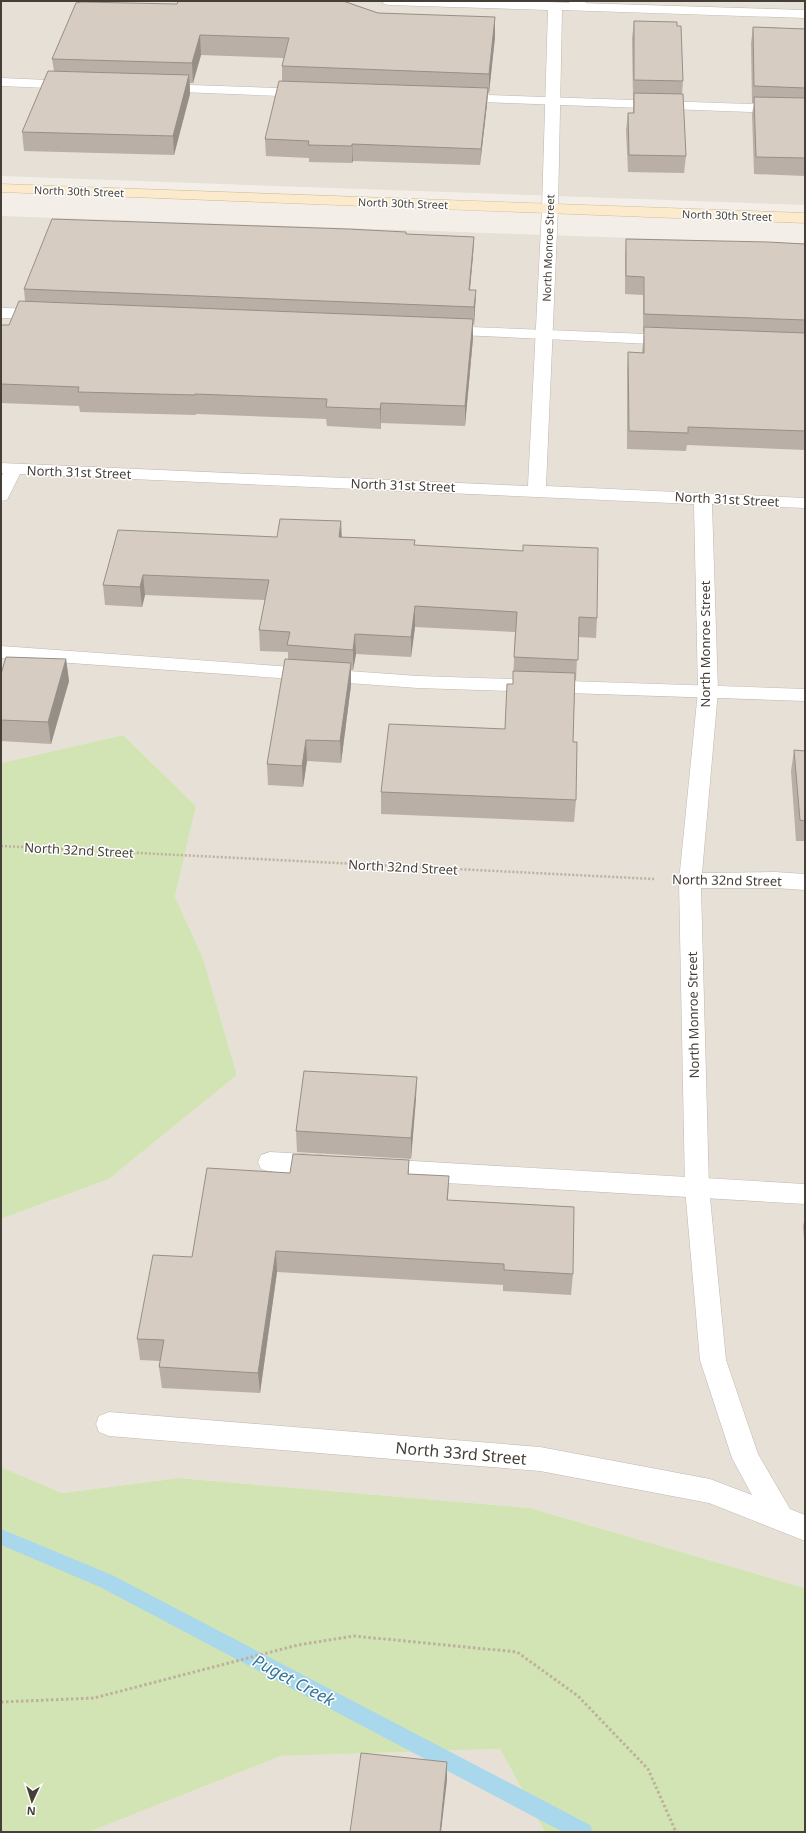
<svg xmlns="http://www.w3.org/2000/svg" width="806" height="1833" viewBox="0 0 806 1833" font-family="'Noto Sans',sans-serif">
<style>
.residential{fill:#e6e0d7}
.green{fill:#d3e4b4}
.parking{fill:#e5e2e0}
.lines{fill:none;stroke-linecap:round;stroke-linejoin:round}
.stream{fill:#a9d7eb;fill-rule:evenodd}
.service-casing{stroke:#c1b8af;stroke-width:1}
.minor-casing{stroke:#c1b8af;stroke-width:1}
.secondary-casing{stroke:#cfbc9b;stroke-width:1}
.path-far1{stroke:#beb09e;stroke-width:2.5;stroke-dasharray:2 2;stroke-linecap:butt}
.path{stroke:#beb09e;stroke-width:3;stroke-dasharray:2.5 2.5;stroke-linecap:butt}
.service{fill:#fff;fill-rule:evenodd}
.minor{fill:#fff;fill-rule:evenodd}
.secondary{fill:#fbeacb;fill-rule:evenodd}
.wall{fill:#b9afa7}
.shaded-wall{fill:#968f88}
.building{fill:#d7ccc2;stroke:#968f88}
.labels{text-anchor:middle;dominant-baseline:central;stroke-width:3;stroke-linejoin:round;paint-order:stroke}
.far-street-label{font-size:11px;fill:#463f37;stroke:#fff}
.street-label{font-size:13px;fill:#463f37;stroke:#fff}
.near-street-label{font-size:16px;fill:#463f37;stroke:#fff}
.near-water-label{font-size:17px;font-style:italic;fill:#34799b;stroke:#fff}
</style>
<rect width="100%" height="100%" fill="#f3efe8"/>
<g class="residential">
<path d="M1,1H805V205L1,176Z"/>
<path d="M1,216L805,244V1588L530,1508L179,1478L62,1493L1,1467V1219L109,1179L237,1075L203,958L175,897L196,806L123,735L1,763Z"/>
<path d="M500,1749L545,1832H89L281,1756Z"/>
</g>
<g class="green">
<path d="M123,735L196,806L175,897L203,958L237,1075L109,1179L1,1219V763Z"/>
<path d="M1,1467L62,1493L179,1478L530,1508L805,1588V1832H545L500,1749L281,1756L89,1832H1Z"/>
</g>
<path class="parking" d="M656,1H785L786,5Z"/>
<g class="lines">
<path class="stream" d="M1,1529L112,1575L590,1825L593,1832H563L100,1587L1,1545Z"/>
<g class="service-casing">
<g id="service">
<path d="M568,1H584L591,7L589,10C581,12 573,8 568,1Z"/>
<path d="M1,78L72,81L77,82L79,85L77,88L72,89L1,86Z"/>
<path d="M161,84L306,89L311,90L313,93L311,96L306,97L156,91L154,88L156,85Z"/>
<path d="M458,94L805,106V114L453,101L451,98L453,95Z"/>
<path d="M1,308L44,309L50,311L52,314L50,317L44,319L1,318Z"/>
<path d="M444,326L673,335L679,337L681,340L679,343L673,345L438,334L436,331L438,328Z"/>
<path d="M1,646L418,676L805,689V701L418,688L1,658Z"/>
<path d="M270,1152L321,1155L330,1158L333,1165L330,1172C313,1177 278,1174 261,1169L258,1162L261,1155Z"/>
<path d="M379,1159L805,1184V1204L379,1179L370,1176L367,1169L370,1162Z"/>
</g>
</g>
<g class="minor-casing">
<path id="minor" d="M382,1H514L805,10V18L562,10L558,208L546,486L805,498V508L712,504L718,691L702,873L775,872L805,874V890L775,888H701L709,1188L726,1360L758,1454L790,1509L805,1515V1541L709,1503L540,1471L109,1436L99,1432L96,1424L99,1416L109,1412L540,1447L710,1479L752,1495L732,1458L700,1360L685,1188L679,881L698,691L694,504L20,474L7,500L1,501V478L3,473H1V463L528,486L542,208L548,10L389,5L384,4Z"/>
</g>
<g class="secondary-casing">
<path id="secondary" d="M1,184L805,213V223L1,192Z"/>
</g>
<path class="path-far1" d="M1,846L654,879"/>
<path class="path" d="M1,1702L94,1698L298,1645L354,1636L517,1652L578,1696L648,1769L676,1832"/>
<use href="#service" class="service"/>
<use href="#minor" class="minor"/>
<use href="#secondary" class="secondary"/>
</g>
<g class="wall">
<path d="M178,1H348L347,2L378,13L495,37L489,93H488L487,104L480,165L353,161L352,163L309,162V158L266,156L265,139L282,81V66L284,58L201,55L193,83H190V94L174,155L24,151L22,132L54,71L52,59L177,4Z"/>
<path d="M634,21L683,81L682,94L686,156L684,173L628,172L626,130L628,113H633V98L632,39Z"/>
<path d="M753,27L805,29V176L754,174L752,114L754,103H752L751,43Z"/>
<path d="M406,234L474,237L473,255L470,290H476L475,309L474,325H473V338L465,426L381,423V429L327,426L326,419L196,414V415L80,412L79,406L1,403V325H9L25,301L24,289Z"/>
<path d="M626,239L805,244V450L687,445L686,451L627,449V370L628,352L642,353L644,332H643V295L625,294V257Z"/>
<path d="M277,537H341L415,540V545L597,618L596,638L578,637L576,680H575L573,742L576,800L574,822L381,814V792L505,729L513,684L515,632L415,627L411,657L356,654L353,670H351V685L341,763L307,761L303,787L268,785L267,764L288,659V652L260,651L259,630L265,600L145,595L142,607L105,605L103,585Z"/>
<path d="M66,659L69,681L51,744L1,741V674Z"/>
<path d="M794,750L805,751V841H796L791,771Z"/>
<path d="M416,1098L411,1159L297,1152L296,1131Z"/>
<path d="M409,1160V1174L448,1200L573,1274L571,1295L503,1291V1285L277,1272L260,1393L162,1388L159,1367L160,1361L140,1360L137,1339L192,1257L290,1173Z"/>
<path d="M805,1217V1252L803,1226Z"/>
</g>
<g class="shaded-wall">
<path d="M495,17V37L489,93V74Z"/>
<path d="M200,35L201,55L193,83L192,63Z"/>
<path d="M189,75L190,94L174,155L173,136Z"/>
<path d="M488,88L487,104L480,165L481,149Z"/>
<path d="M352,144L353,161L352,163Z"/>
<path d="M474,237L473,255L468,309L469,290Z"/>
<path d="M476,290L475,309L474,325V307Z"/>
<path d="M473,319V338L465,426V406Z"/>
<path d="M381,403V429L380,409Z"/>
<path d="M341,521L342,541L339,537Z"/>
<path d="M143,575L145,595L142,607L140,587Z"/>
<path d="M415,606V627L411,657V637Z"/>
<path d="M355,634L356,654L353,670V650Z"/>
<path d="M66,659L69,681L51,744L48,722Z"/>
<path d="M351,663V685L341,763L340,741Z"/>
<path d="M306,740L307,761L303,787L302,766Z"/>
<path d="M417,1077L416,1098L411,1159V1138Z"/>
<path d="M449,1176L448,1197L446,1221L447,1200Z"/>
<path d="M276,1251L277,1272L260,1393L258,1373Z"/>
<path d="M447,1762V1780L441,1832H440Z"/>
</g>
<g class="building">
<path d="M178,1H343L378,13L495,17L489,74L282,66L289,38L200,35L192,63L52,59L76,3L81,2L177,4Z"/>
<path d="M634,21L677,22V26H681L683,81L634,80Z"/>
<path d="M753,27L805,29V88L754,86Z"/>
<path d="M48,71L189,75L173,136L22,132Z"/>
<path d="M279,81L488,88L481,149L352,144V146L308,145L309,141L265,139Z"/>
<path d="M634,93L683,94L686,156L629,155L628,113H634Z"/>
<path d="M754,97L805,98V158L756,157Z"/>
<path d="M52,219L348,229L406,232V234L474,237L469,290H476L474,307L24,289Z"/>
<path d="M626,239L768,242L805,244V320L644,314V277L626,276Z"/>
<path d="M19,301L473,319L465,406L381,403L380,409L326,407L327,399L195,394V395L78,392L79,387L1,384V325H9Z"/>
<path d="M644,327L805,333V431L688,427V433L629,431L628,352L644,353Z"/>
<path d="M280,519L341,521L339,537L415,540L414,545L523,551V545L598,548L597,618L579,617L578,660L514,657L517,612L415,606L411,637L355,634L353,650L287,645L290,632L259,630L269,580L143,575L140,587L103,585L118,530L277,537Z"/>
<path d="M6,657L66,659L48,722L1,720V674Z"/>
<path d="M285,659L351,663L340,741L306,740L302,766L267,764Z"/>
<path d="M513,671L575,673L573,742H577L576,800L381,792L389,724L505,729L507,684H513Z"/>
<path d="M794,750L805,751V821L800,820Z"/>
<path d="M304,1071L417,1077L411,1138L296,1131Z"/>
<path d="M293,1154L409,1160L408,1174L449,1176L447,1200L574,1207L573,1274L504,1270V1264L276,1251L258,1373L159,1367L164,1340L137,1339L153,1255L192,1257L207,1168L290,1173Z"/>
<path d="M361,1753L447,1762L440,1832H350Z"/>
</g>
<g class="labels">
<g class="far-street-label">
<text transform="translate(79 191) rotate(2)">North 30th Street</text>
<text transform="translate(403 203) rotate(2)">North 30th Street</text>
<text transform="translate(727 215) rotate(2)">North 30th Street</text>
<text transform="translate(548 248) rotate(-88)">North Monroe Street</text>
</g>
<g class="street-label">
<text transform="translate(79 472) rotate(2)">North 31st Street</text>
<text transform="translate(403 485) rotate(2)">North 31st Street</text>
<text transform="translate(727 499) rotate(3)">North 31st Street</text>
<text transform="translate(705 644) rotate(-90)">North Monroe Street</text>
<text transform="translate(79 850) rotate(3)">North 32nd Street</text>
<text transform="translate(403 867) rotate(3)">North 32nd Street</text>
<text transform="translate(727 880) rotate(1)">North 32nd Street</text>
<text transform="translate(693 1015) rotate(-91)">North Monroe Street</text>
</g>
<g class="near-street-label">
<text transform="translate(461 1453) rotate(5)">North 33rd Street</text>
</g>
<g class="near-water-label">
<text transform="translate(294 1680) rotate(28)">Puget Creek</text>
</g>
</g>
<rect width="806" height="1833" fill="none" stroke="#463f37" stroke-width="4"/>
<g transform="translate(32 1801) rotate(184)" stroke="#ffffff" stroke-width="3" paint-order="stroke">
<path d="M0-3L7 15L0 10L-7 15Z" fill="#463f37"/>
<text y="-6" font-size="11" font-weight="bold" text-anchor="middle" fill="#463f37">N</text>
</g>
</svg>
